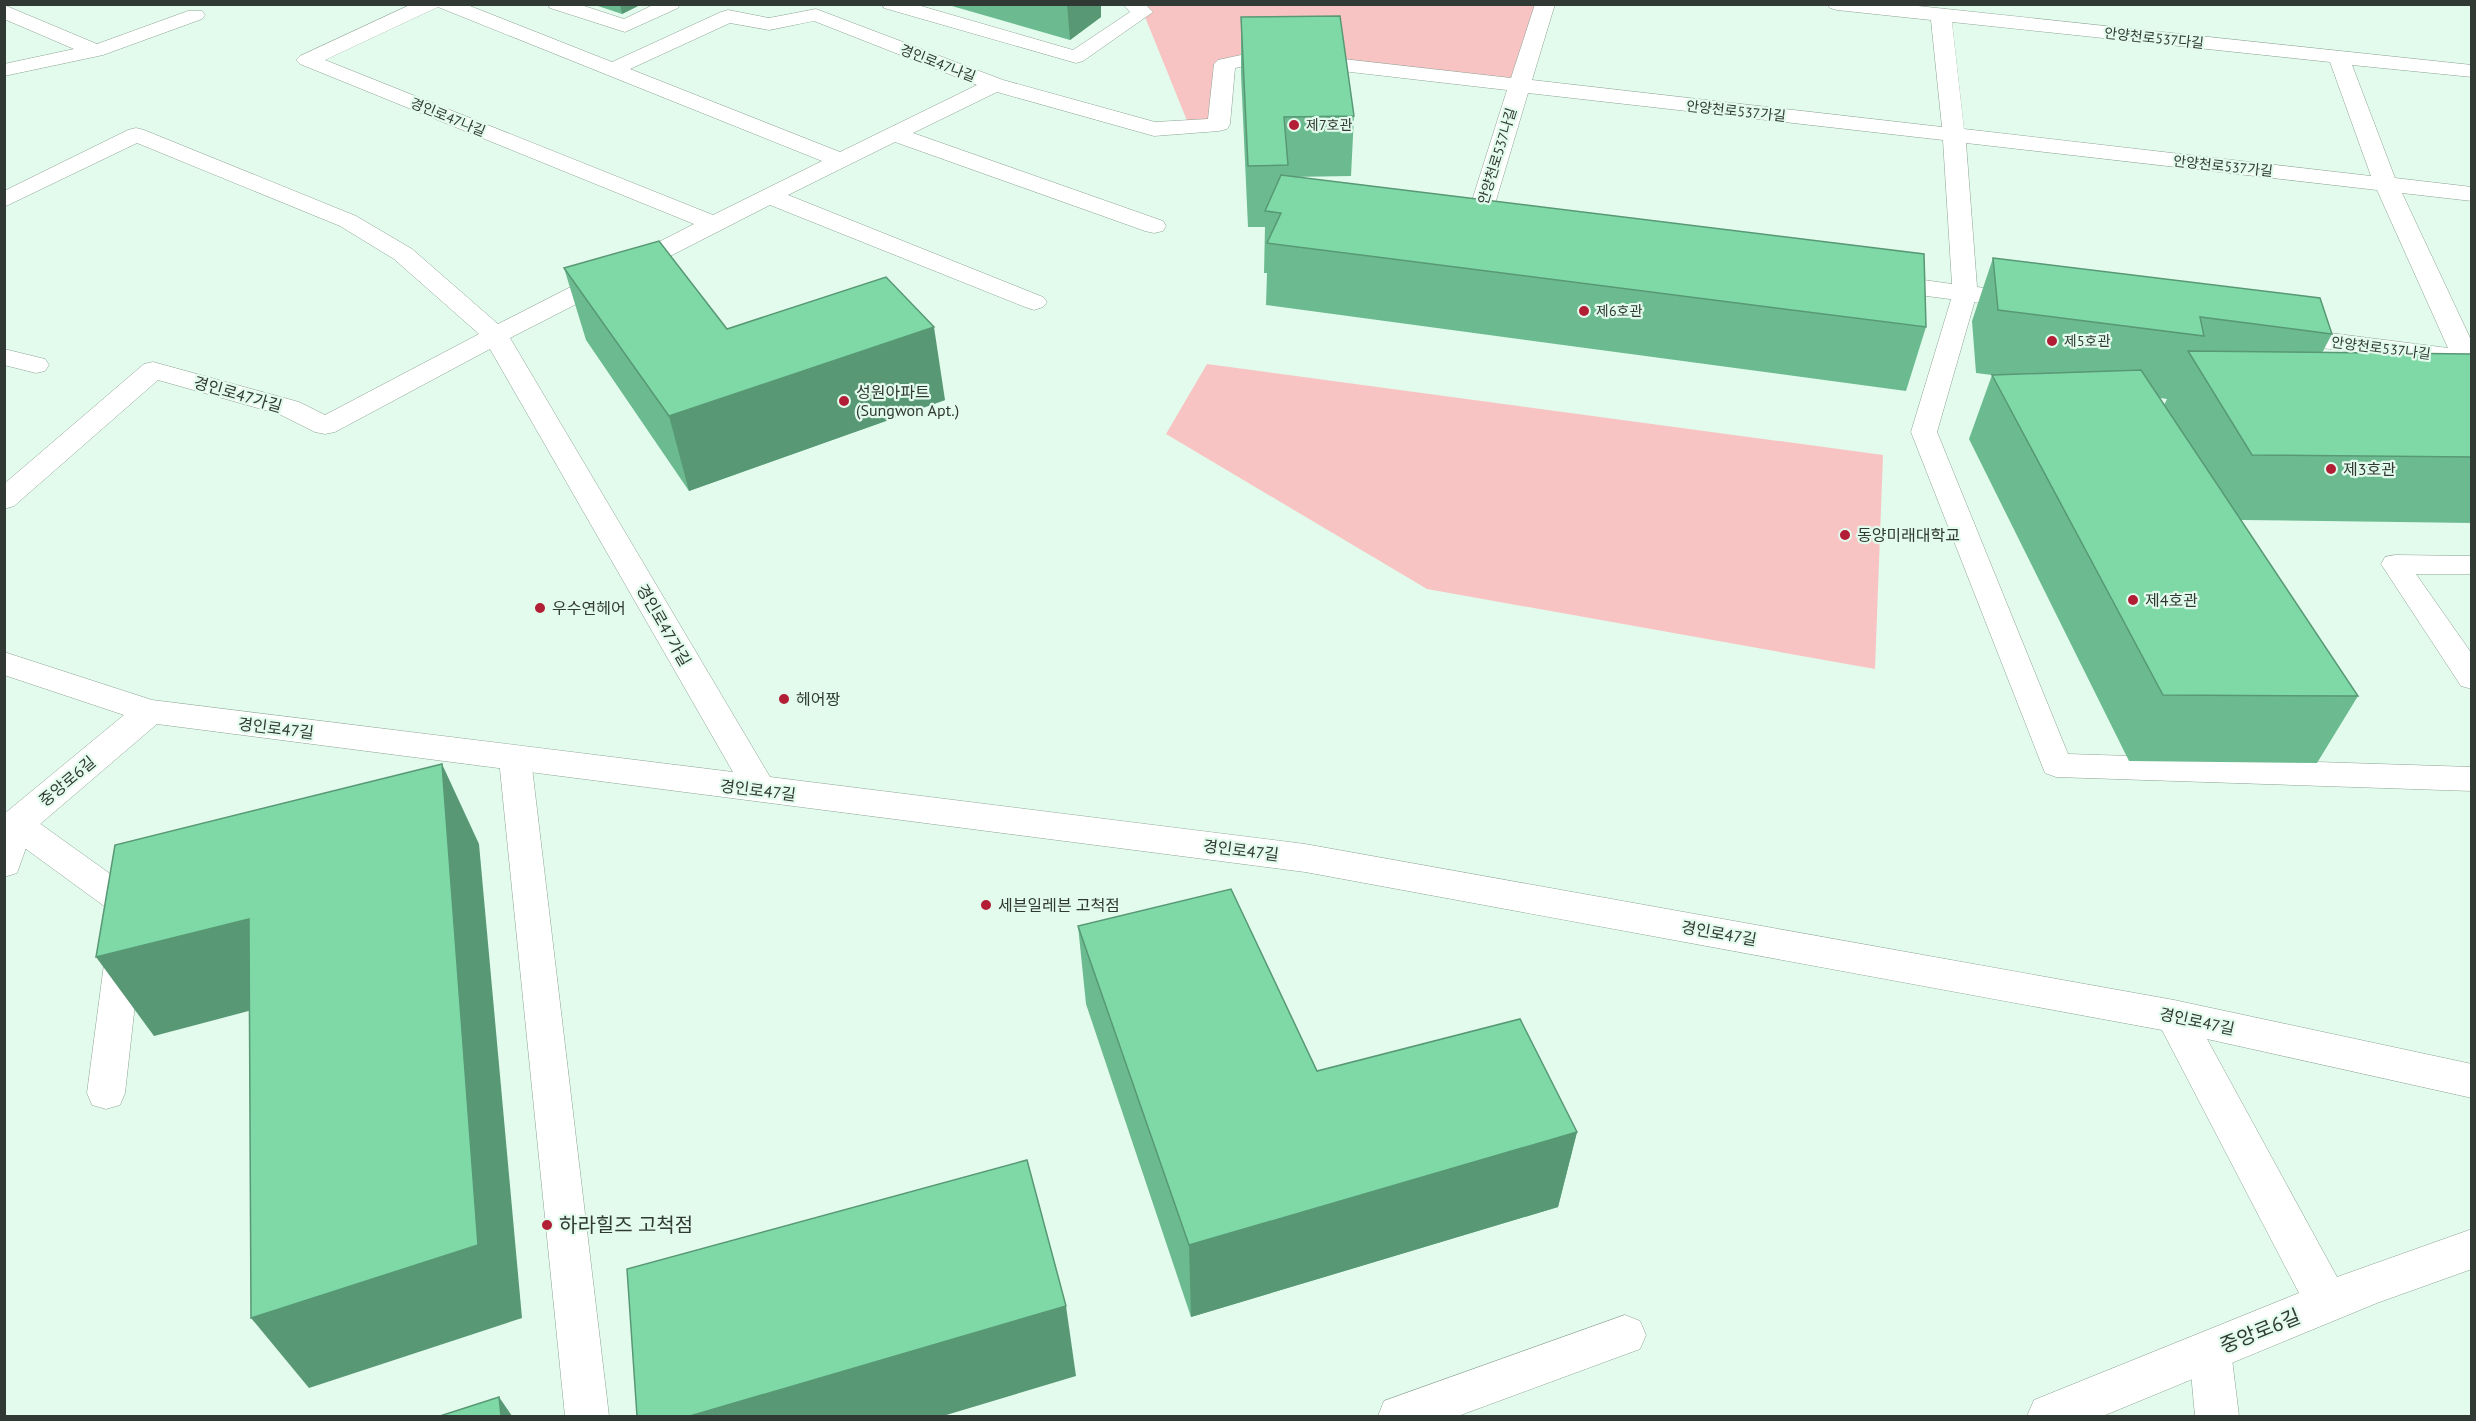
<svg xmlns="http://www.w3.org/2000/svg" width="2476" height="1421" viewBox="0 0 2476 1421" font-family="'PT Sans','Noto Sans KR',sans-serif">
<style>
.green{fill:#f8c4c3}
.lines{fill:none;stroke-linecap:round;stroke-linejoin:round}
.service-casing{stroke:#8da395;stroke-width:1}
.minor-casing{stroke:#8da395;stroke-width:1}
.service{fill:#fff;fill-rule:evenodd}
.minor{fill:#fff;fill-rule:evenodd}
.wall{fill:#6cbb90;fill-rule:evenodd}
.shaded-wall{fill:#589875}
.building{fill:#7ed9a7;stroke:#589875;stroke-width:1.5}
.poi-dot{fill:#b11e35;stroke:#e3fbec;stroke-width:2}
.labels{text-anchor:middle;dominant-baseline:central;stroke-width:4.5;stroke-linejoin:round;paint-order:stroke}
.far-street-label{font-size:14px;fill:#303933;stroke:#e3fbec}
.far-poi-label{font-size:14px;fill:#303933;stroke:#e3fbec;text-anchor:start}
.poi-label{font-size:16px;fill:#303933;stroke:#e3fbec;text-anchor:start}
.street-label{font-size:16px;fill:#303933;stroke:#e3fbec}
.near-poi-label{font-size:20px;fill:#303933;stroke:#e3fbec;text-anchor:start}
.near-street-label{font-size:20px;fill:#303933;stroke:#e3fbec}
</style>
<rect width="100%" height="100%" fill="#e3fbec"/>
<g class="green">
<path d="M1132,5H1545L1518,87L1264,56L1225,64L1219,124L1190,128L1143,12Z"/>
<path d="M1207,364L1883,455L1875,669L1427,589L1166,434Z"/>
</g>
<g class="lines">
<g class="service-casing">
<g id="service">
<path d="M548,4H578L624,19L655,4H680L678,8L625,32L550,8Z"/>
<path d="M882,4H914L1073,50L1130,12L1123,4H1145L1153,12L1083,61L1076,63L884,8Z"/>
<path d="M1965,286L1974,288L1977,293L1937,432L2068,754L2472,767V791L2056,777L2045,773L1911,432L1953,293L1956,288Z"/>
<path d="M2395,555L2472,556V574H2416L2472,654V689L2461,686L2381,564L2385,557Z"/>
<path d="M515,747L526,751L531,759L609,1416H565L499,759L504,751Z"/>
<path d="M16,811L28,815L141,896L146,906L125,1093L120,1105L106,1109L92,1105L87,1093L111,911L4,833V815Z"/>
<path d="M1625,1315L1640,1321L1646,1335L1640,1349L1458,1416H1378L1384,1401Z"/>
<path d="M2210,1330L2225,1336L2231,1351L2239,1416H2195L2189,1351L2195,1336Z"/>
</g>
</g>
<g class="minor-casing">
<g id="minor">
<path d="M412,4H465L612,62L721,12L728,10L769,18L816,9L1003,80L1155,122L1208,119L1214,64L1218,60L1264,50L1511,78L1535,4H1555L1532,80L1942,127L1931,20L1837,10L1830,8L1827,4H1899L2472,65V77L2352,65L2395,178L2472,187V201L2402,193L2472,342V367L2283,343L2274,341L2270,335L2274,329L2283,327L2448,348L2377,190L1966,143L1977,287L2035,296L2039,301L2035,306L2026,309L1881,290L1872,287L1868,282L1872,277L1881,274L1952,284L1943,140L1528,93L1489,224L1497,226L1500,231L1497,236L1488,238L1466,234L1463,229L1507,90L1264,62L1235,68L1230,124L1227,129L1219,131L1154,136L997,92L913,133L1163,221L1166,226L1163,231L1154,233L1145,231L895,142L788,195L1043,297L1047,302L1043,307L1034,310L1025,307L770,205L510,338L770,777L1305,844L2174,1000L2472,1064V1098L2207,1039L2337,1277L2472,1229V1269L2377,1303L2103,1416H2027L2034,1400L2299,1293L2162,1030L1305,872L157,724L32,831L17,873L4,877V814L124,715L4,675V652L152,700L733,772L490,349L335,432L325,434L315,432L279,414L158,380L14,506L4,509V484L144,364L153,362L299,402L325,415L479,334L394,259L340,226L137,143L4,207V191L128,130L136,128L144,130L356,216L412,249L498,324L694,224L300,64L296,60L300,56ZM438,7L822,161L713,215L325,60ZM814,21L977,85L840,152L630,69L730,23L769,30ZM1952,22L2330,62L2371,176L1964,129Z"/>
<path d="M4,5L97,44L188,11H202L205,15L202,19L103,55L4,76V64L74,49L4,19Z"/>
<path d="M4,349L45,359L49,365L45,371L36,373L4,365Z"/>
</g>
</g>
<use href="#service" class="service"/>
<use href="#minor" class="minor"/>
</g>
<g class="wall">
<path d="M592,4H642L622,14Z"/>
<path d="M945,4H1101V17L1070,40Z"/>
<path d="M1241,17L1354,116L1351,176L1291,177L1926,327L1906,391L1266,305L1267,273H1264L1265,227H1248L1241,74Z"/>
<path d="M1993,258L2332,334L2322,353L2472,354V523L2241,520L2358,696L2317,763L2129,761L1969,439L1992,375L1976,373L1972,321ZM2160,398L2167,399L2164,405Z"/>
<path d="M564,268L727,329L945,400L689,491L586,340Z"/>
<path d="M1078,926L1317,1071L1577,1132L1558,1207L1191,1317L1086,1004Z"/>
</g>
<g class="shaded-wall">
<path d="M620,4H642L622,14Z"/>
<path d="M1067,4H1101V17L1070,40Z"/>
<path d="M934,327L945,400L689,491L669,416Z"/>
<path d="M442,764L479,844L522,1318L309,1388L251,1318Z"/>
<path d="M249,919L298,998L154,1036L96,957Z"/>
<path d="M1577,1132L1558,1207L1191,1317L1189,1245Z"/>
<path d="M1066,1306L1076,1376L943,1416H690Z"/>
<path d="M499,1397L512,1416H501Z"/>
</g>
<g class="building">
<path d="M1340,16L1354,116L1284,117L1288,165L1248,166L1241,17Z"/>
<path d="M1281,175L1924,254L1926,327L1267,243L1281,213L1265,211Z"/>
<path d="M659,241L727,329L886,277L934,327L669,416L564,268Z"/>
<path d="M1993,258L2320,298L2332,334L2200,317L2204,336L1998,310Z"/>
<path d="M2188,351L2472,354V457L2252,455Z"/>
<path d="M2141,370L2358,696L2163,695L1992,375Z"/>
<path d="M442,764L478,1245L251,1318L249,919L96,957L115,845Z"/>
<path d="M1231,889L1317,1071L1520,1019L1577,1132L1189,1245L1078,926Z"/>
<path d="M1027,1160L1066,1306L690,1416H637L627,1269Z"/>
<path d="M499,1397L501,1416H440Z"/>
</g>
<g class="poi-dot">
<circle cx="1294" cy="125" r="6"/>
<circle cx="1584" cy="311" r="6"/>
<circle cx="2052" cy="341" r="6"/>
<circle cx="844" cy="401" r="6"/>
<circle cx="2331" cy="469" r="6"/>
<circle cx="1845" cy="535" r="6"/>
<circle cx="2133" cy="600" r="6"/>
<circle cx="540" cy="608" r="6"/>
<circle cx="784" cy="699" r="6"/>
<circle cx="986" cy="905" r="6"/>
<circle cx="547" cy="1225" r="6"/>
</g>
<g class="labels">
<g class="far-street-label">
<text transform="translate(2154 38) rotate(6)">안양천로537다길</text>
<text transform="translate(938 63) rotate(21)">경인로47나길</text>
<text transform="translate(1736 111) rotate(6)">안양천로537가길</text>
<text transform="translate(448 117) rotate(22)">경인로47나길</text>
<text transform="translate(1497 156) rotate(-73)">안양천로537나길</text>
<text transform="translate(2223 166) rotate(6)">안양천로537가길</text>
<text transform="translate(2381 348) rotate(7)">안양천로537나길</text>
</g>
<g class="far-poi-label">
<text x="1306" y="125">제7호관</text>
<text x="1596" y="311">제6호관</text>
<text x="2064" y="341">제5호관</text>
</g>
<g class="poi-label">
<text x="856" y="392">성원아파트<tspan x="856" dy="18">(Sungwon Apt.)</tspan></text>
<text x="2343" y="469">제3호관</text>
<text x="1857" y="535">동양미래대학교</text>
<text x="2145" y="600">제4호관</text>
<text x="552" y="608">우수연헤어</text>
<text x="796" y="699">헤어짱</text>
<text x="998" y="905">세븐일레븐 고척점</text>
</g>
<g class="street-label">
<text transform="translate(238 394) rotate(16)">경인로47가길</text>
<text transform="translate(664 625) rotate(60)">경인로47가길</text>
<text transform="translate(276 728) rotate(7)">경인로47길</text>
<text transform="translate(67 781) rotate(-40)">중앙로6길</text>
<text transform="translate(758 790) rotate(7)">경인로47길</text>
<text transform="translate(1241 850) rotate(7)">경인로47길</text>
<text transform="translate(1719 933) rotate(10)">경인로47길</text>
<text transform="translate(2197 1021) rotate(12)">경인로47길</text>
</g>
<g class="near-poi-label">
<text x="559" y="1225">하라힐즈 고척점</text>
</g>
<g class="near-street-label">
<text transform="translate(2260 1331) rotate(-22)">중앙로6길</text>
</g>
</g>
<rect width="2476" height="1421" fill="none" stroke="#303933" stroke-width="12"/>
</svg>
